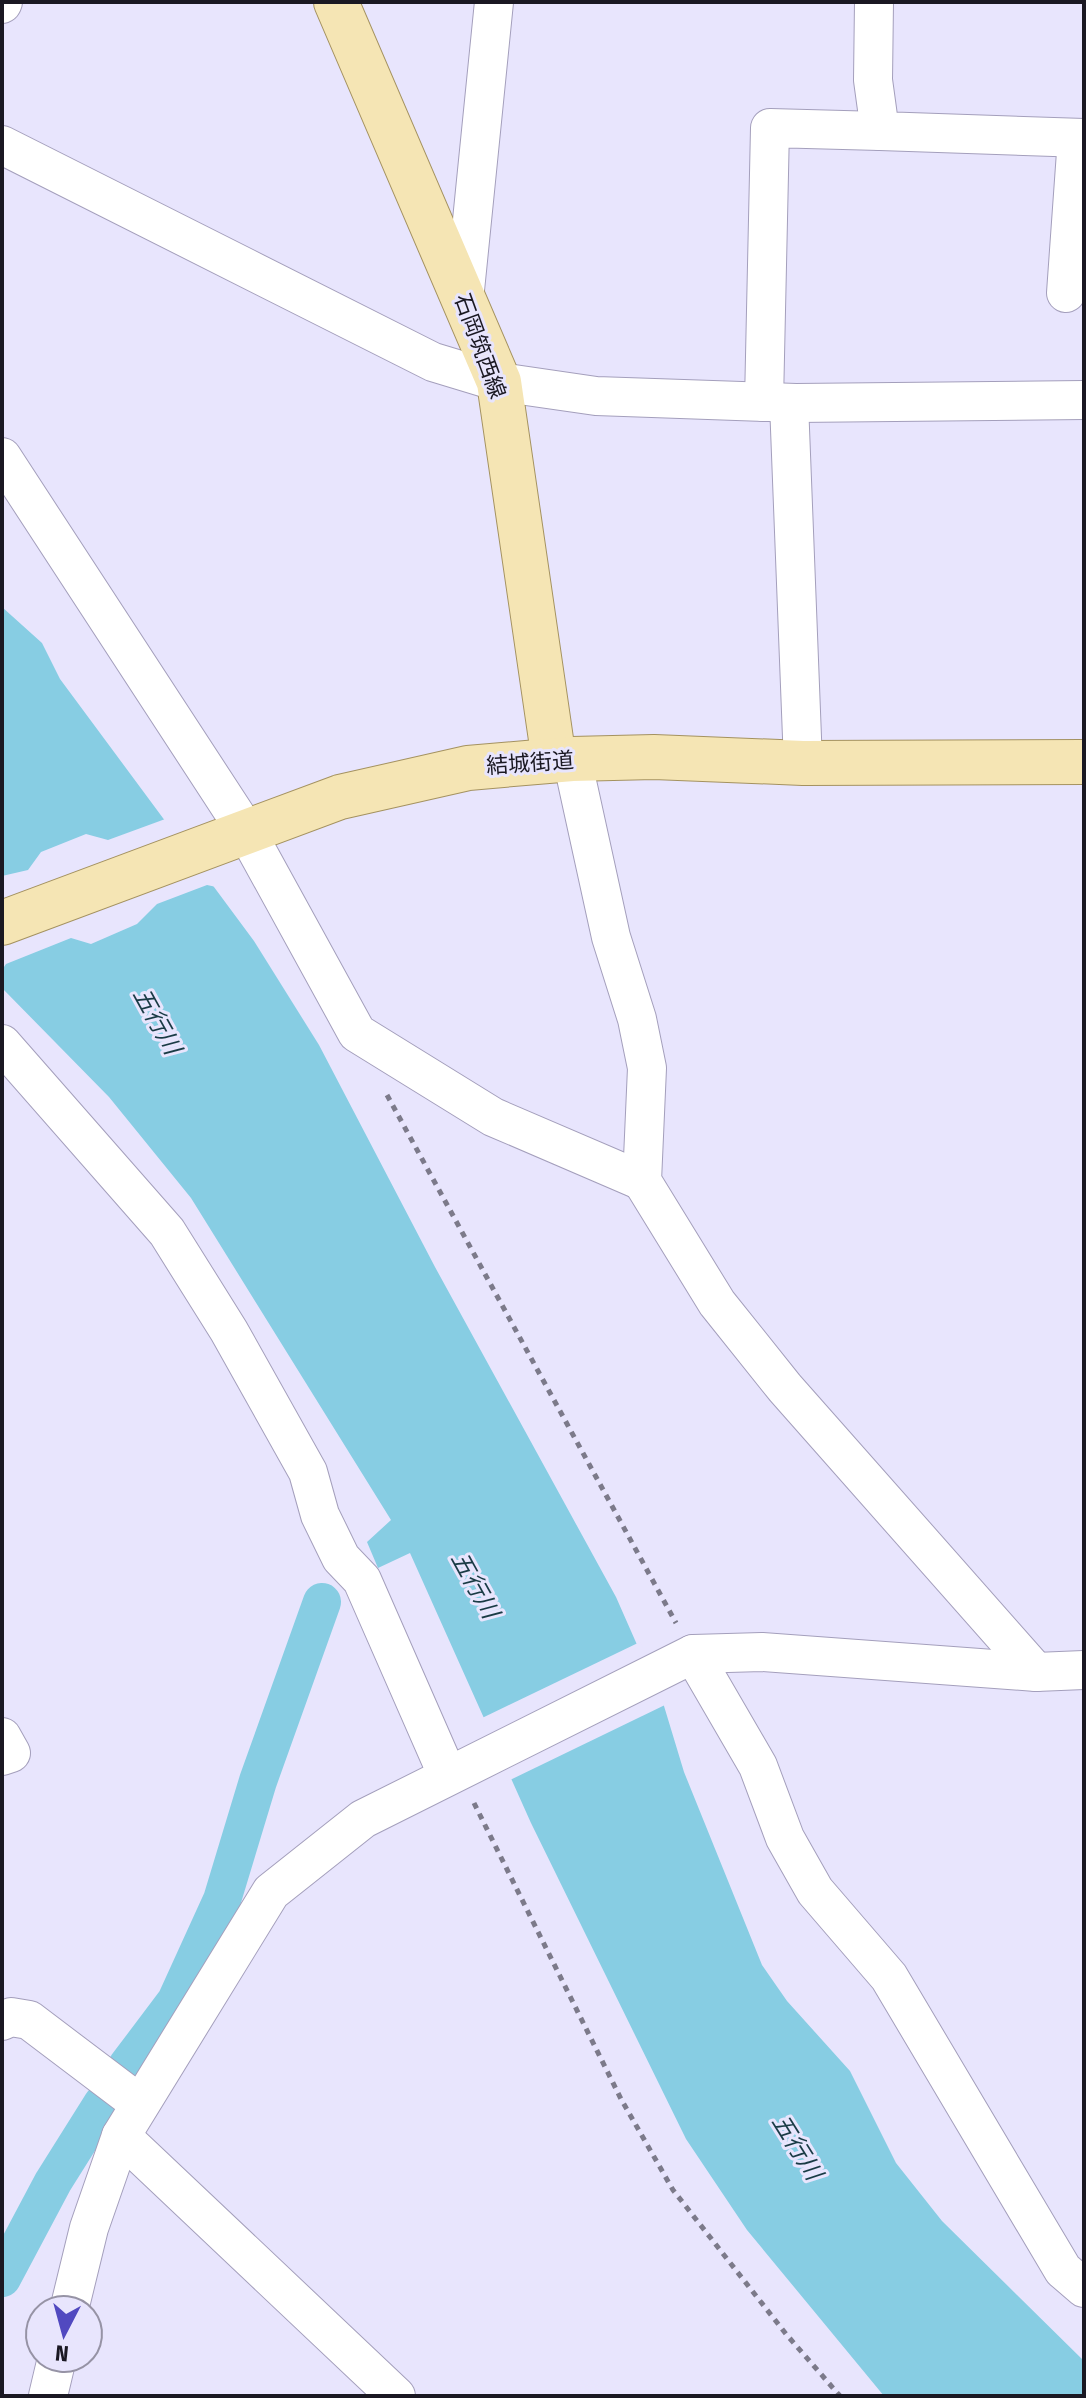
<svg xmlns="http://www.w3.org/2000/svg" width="1086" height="2398" viewBox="0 0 1086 2398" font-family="'Fira Sans Condensed','Noto Sans JP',sans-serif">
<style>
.water{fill:#87cde3}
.pier{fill:#e8e5fd}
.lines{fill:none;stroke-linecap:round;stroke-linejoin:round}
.canal{stroke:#87cde3;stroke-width:38}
.minor-casing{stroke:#a49fbc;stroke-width:40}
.major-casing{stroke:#a49260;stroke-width:46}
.path{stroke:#7c7a8a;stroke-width:5;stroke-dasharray:6 6;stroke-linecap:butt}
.minor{stroke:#fff;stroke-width:38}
.major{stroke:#f5e5b4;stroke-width:44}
.labels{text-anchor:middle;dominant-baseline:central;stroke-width:6;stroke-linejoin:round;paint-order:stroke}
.street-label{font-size:22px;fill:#1a1822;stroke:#e8e5fd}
.water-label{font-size:24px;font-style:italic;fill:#193b45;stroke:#e8e5fd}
</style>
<rect width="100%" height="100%" fill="#e8e5fd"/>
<path class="water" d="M2,607L42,643L60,679L254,941L319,1045L435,1267L616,1597L664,1706L684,1772L762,1965L787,2001L850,2071L896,2163L942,2221L1084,2361V2396H884L747,2230L686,2139L531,1823L410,1553L378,1568L367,1542L391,1520L191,1198L109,1097L2,988Z"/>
<g class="pier">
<path d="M168,818L221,888L207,885L157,904L137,924L91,944L71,938L6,964L2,970V876L28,870L41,852L86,834L108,840Z"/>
<path d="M640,1642L667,1704L508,1781L480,1719Z"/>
</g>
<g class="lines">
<g class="canal">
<path d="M127,2066L176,2001L222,1900L258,1781L322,1602"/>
<path d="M2,2278L53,2182L102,2104"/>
</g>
<g class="minor-casing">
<g id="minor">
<path d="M874,2L873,80L880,131L1084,138"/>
<path d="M2,4L3,2"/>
<path d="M2,145L433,362L499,382L596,396L796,403L1084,400"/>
<path d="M1066,293L1077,138"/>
<path d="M464,300L494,2"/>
<path d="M764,402L770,128L880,131"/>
<path d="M789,403L803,763"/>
<path d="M2,457L246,831L357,1033L493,1117L642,1181"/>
<path d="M572,759L611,937L637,1019L647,1068L642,1181L717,1303L785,1388L1036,1672"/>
<path d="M2,1044L167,1232L229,1331L308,1472L320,1515L341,1558L362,1580L447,1774"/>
<path d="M693,1654L758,1766L785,1838L815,1891L889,1977L1063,2270L1084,2288"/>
<path d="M2,1737L11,1753L2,1756"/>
<path d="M2,2021L11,2017L29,2020L140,2104"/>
<path d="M121,2136L396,2396"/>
<path d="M69,2310L89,2228L121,2136L271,1892L363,1819L693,1654L762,1652L1036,1672L1084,1670"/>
<path d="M48,2396L57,2358"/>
</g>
</g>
<g class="major-casing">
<g id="major">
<path d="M336,2L499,382L554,760"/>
<path d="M2,923L340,797L468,768L572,759L654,757L803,763L1084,762"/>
</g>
</g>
<g class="path">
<path d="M387,1095L676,1623"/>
<path d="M474,1803L621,2099L673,2190L786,2334L840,2396"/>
</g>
<use href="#minor" class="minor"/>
<use href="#major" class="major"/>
</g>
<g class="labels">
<g class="street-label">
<text transform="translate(480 346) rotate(70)">石岡筑西線</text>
<text transform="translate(530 763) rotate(-4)">結城街道</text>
</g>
<g class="water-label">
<text transform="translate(157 1021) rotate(61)">五行川</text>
<text transform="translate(475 1585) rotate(61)">五行川</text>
<text transform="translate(797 2147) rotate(58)">五行川</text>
</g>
</g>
<rect width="1086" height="2398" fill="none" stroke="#1a1822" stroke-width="8"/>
<g transform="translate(64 2334) rotate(186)"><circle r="38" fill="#e8e5fd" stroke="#9693a5" stroke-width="2"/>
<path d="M0-6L14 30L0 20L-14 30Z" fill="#5149c0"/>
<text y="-12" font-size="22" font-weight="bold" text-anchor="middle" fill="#1a1822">N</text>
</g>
</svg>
